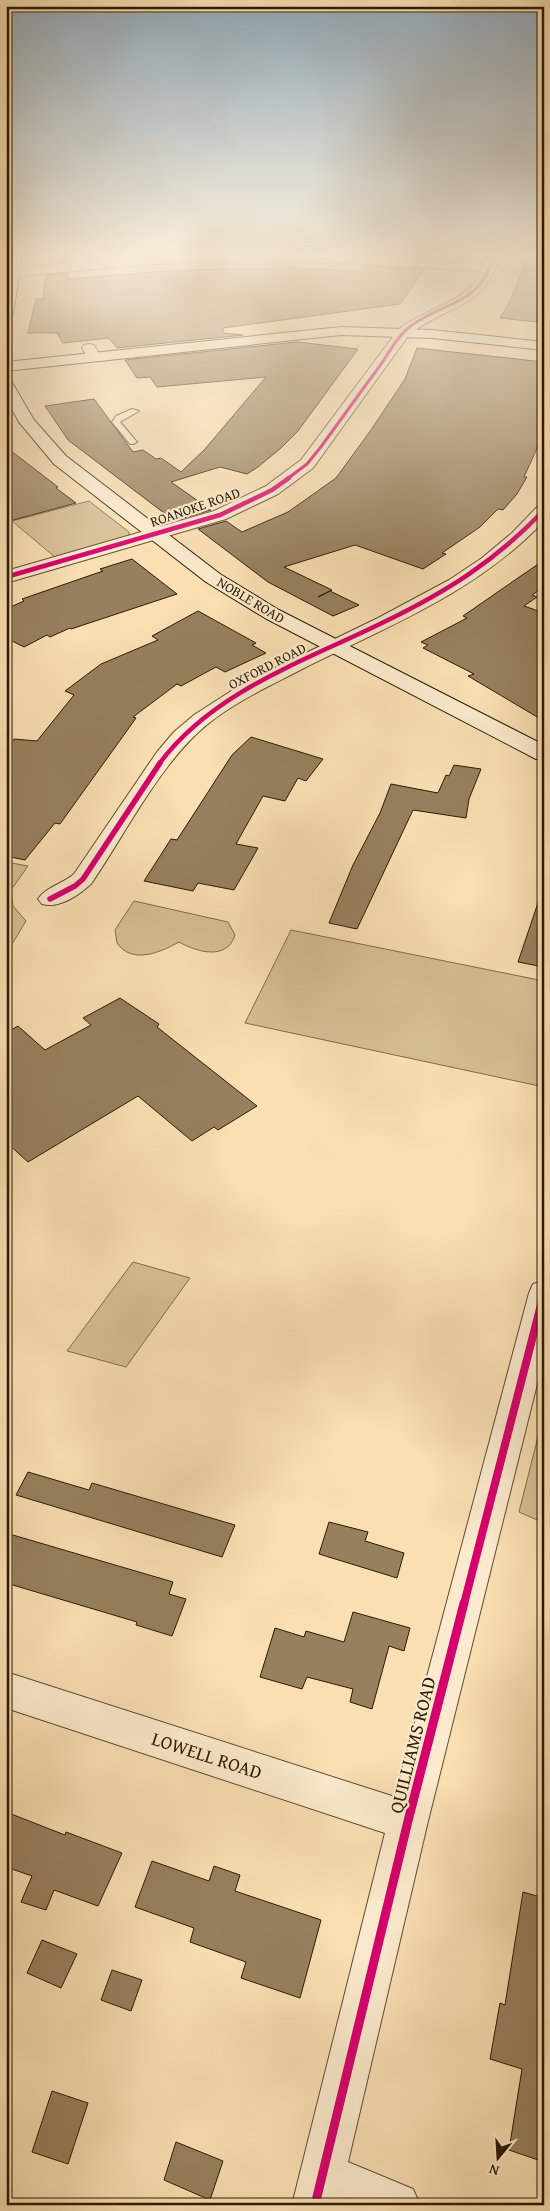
<svg xmlns="http://www.w3.org/2000/svg" width="550" height="2211" viewBox="0 0 550 2211" font-family="'Gentium Book Plus',serif">
<style>
.green{fill:#d6be94;stroke:#826c4b}
.building{fill:#97805e;stroke:#2d1a02}
.lines{fill:none;stroke-linecap:round;stroke-linejoin:round}
.service-casing{stroke:#604b2e;stroke-width:2}
.minor-casing{stroke:#604b2e;stroke-width:2}
.tertiary-casing{stroke:#604b2e;stroke-width:2}
.secondary-casing{stroke:#2d1a02;stroke-width:2}
.service{fill:#fbeacd;fill-rule:evenodd}
.minor{fill:#fbeacd;fill-rule:evenodd}
.tertiary{fill:#fbeacd;fill-rule:evenodd}
.secondary{fill:#fbeacd;fill-rule:evenodd}
.cycleway-far4-casing{stroke:#fbeacd;stroke-width:5}
.cycleway-far3-casing{stroke:#fbeacd;stroke-width:6}
.cycleway-far2-casing{stroke:#fbeacd;stroke-width:8}
.cycleway-far1-casing{stroke:#fbeacd;stroke-width:11}
.cycleway-casing{stroke:#fbeacd;stroke-width:12}
.cycleway-far4{stroke:#d6006c;stroke-width:3}
.cycleway-far3{stroke:#d6006c;stroke-width:4.5}
.cycleway-far2{stroke:#d6006c;stroke-width:5.5}
.cycleway-far1{stroke:#d6006c;stroke-width:8}
.cycleway{stroke:#d6006c;stroke-width:9}
.labels{text-anchor:middle;dominant-baseline:central;stroke-width:4.5;stroke-linejoin:round;paint-order:stroke}
.far-street-label{font-size:14px;fill:#2d1a02;stroke:#fbeacd}
.near-street-label{font-size:19px;fill:#2d1a02;stroke:#fbeacd}
</style>
<rect width="100%" height="100%" fill="#f9dfb2"/>
<filter id="stains"><feTurbulence type="fractalNoise" baseFrequency=".004" numOctaves="4"/><feColorMatrix values="0 0 0 0 .2 0 0 0 0 .09 0 0 0 0 .02 0 0 0 .5 -.17"/></filter>
<radialGradient id="worn" r=".72"><stop offset=".6" stop-color="#630" stop-opacity="0"/><stop offset="1" stop-color="#630" stop-opacity=".3"/></radialGradient>
<g class="green">
<path d="M89,501L129,532V535L124,539L56,558L12,521Z"/>
<path d="M6,862L28,866L11,890L13,906L26,921L6,954Z"/>
<path d="M134,901L228,922L235,935C227,961 197,952 179,942C161,952 132,965 117,943L115,930Z"/>
<path d="M291,930L544,981V1087L245,1023Z"/>
<path d="M133,1262L190,1278L126,1367L67,1351Z"/>
<path d="M544,1413V1523L519,1512Z"/>
</g>
<g class="building">
<path d="M49,256H69V262L48,263Z"/>
<path d="M529,256H544V307L536,322L500,318L509,303Z"/>
<path d="M362,266L425,269L400,304L223,328V333L243,335L117,348L109,338L63,343L57,333H28L36,299H43L46,275L68,273L67,279L179,270L294,268L362,271Z"/>
<path d="M297,342L358,349L298,431L281,448L258,467L247,474L220,467L171,482L211,510L184,518L168,516L68,440L45,406L94,399L133,452L143,450L156,459L161,458L181,472L205,449L266,377L157,387L150,377L137,378L125,360Z"/>
<path d="M417,348L544,362V434L540,433L538,446L524,477H527L517,494L503,510L498,509L480,527L442,553L446,554L423,569L355,545L284,567L332,590L318,597L330,591L359,605L333,616L268,582L198,529L226,521L242,532L288,512L336,478L371,430L405,379Z"/>
<path d="M6,447L58,487L56,488L76,503L6,522Z"/>
<path d="M132,559L177,594L71,629L70,628L50,637L47,635L24,647L6,638V609L24,601L22,599L103,571L100,569Z"/>
<path d="M544,560V587L532,595L537,597L524,606L544,613V721L468,676L474,674L423,648L428,645L421,642L467,618L463,616Z"/>
<path d="M198,611L256,643L252,645L266,653L225,672L216,667L181,686L177,684L133,717L136,718L60,824L55,823L25,860L6,856V750L14,739L37,741L74,695L65,691L101,664L158,640L152,636Z"/>
<path d="M251,737L323,759L306,781L298,778L285,801L263,796L236,844L258,848L234,890L198,883L193,891L144,881L171,839L177,840L232,755Z"/>
<path d="M454,765L481,769L469,799L466,818L413,810L357,929L329,923L353,865L380,813L391,784L438,793L446,775L449,776Z"/>
<path d="M540,897L544,898V967L518,962Z"/>
<path d="M120,998L159,1024L157,1027L257,1106L218,1130L214,1127L192,1141L138,1096L28,1162L6,1142V1033L18,1026L45,1050L91,1025L83,1018Z"/>
<path d="M28,1472L89,1490L92,1483L235,1525L222,1557L16,1495Z"/>
<path d="M329,1522L368,1532L365,1541L404,1553L397,1578L319,1554Z"/>
<path d="M6,1533L173,1582L169,1594L186,1599L172,1636L136,1625L137,1622L6,1583Z"/>
<path d="M353,1612L410,1628L404,1651L389,1646L372,1709L350,1702L353,1689L307,1677L302,1689L260,1677L275,1628L304,1637L306,1631L344,1642Z"/>
<path d="M6,1812L65,1835L66,1832L122,1853L98,1906L54,1890L46,1910L21,1902L32,1876L6,1867Z"/>
<path d="M152,1861L209,1881L214,1866L240,1875L235,1891L321,1920L300,1998L241,1978L246,1962L190,1942L194,1928L135,1907Z"/>
<path d="M523,1892L544,1898V2162L509,2150L522,2069L490,2059L500,2003L505,2005Z"/>
<path d="M42,1940L77,1954L61,1988L27,1973Z"/>
<path d="M112,1970L142,1980L131,2011L101,2000Z"/>
<path d="M52,2091L88,2103L68,2164L32,2152Z"/>
<path d="M176,2142L223,2161L210,2200L164,2180Z"/>
</g>
<g class="lines">
<g class="service-casing">
<path id="service" d="M132,409L139,411L120,422L137,442L133,444H130L112,422L116,416Z"/>
</g>
<g class="minor-casing">
<g id="minor">
<path d="M381,256L485,264L487,256H500C483,312 445,304 408,336L313,468L278,494L226,519L6,583V571L214,511L266,486L301,460L398,330C423,309 468,303 482,271L348,263L264,261L153,264L6,277V269L155,256Z"/>
<path d="M544,505V521C478,591 389,626 304,668C272,685 238,700 209,723C161,761 126,833 91,884C79,895 59,909 42,904L38,899C46,887 64,883 74,874L157,752L174,732L194,715L242,684L378,618L449,580L482,558L512,533L538,506Z"/>
<path d="M544,1281V1356L428,1821L348,2162L413,2189L420,2205H292L385,1833L6,1708V1672L395,1797L529,1293L533,1284Z"/>
</g>
</g>
<g class="tertiary-casing">
<path id="tertiary" d="M89,344L94,345L101,357L99,360H89L82,348L84,345Z"/>
</g>
<g class="secondary-casing">
<g id="secondary">
<path d="M9,256H22L13,314L6,318V274Z"/>
<path d="M341,327L432,330L544,342V350L432,338L341,335L6,371V362Z"/>
<path d="M6,379L11,381L34,420L66,456L220,574L279,610L544,745V760L536,759L265,618L206,582L54,464L19,422L6,398Z"/>
</g>
</g>
<use href="#service" class="service"/>
<use href="#minor" class="minor"/>
<use href="#tertiary" class="tertiary"/>
<use href="#secondary" class="secondary"/>
<g class="cycleway-far4-casing">
<path id="cycleway-far4" d="M287,479L307,464L320,448C340,421 359,394 379,367C389,353 398,335 412,325C449,299 478,307 494,256"/>
</g>
<g class="cycleway-far3-casing">
<g id="cycleway-far3">
<path d="M6,577L220,515L272,490L289,478"/>
<path d="M159,764C213,691 305,661 384,622C446,592 496,561 544,510"/>
</g>
</g>
<g class="cycleway-far2-casing">
<path id="cycleway-far2" d="M50,899L75,886L83,879L160,763"/>
</g>
<g class="cycleway-far1-casing">
<path id="cycleway-far1" d="M464,1604L544,1293"/>
</g>
<g class="cycleway-casing">
<path id="cycleway" d="M315,2205L408,1821L464,1603"/>
</g>
<use href="#cycleway-far4" class="cycleway-far4"/>
<use href="#cycleway-far3" class="cycleway-far3"/>
<use href="#cycleway-far2" class="cycleway-far2"/>
<use href="#cycleway-far1" class="cycleway-far1"/>
<use href="#cycleway" class="cycleway"/>
</g>
<linearGradient id="sky" x2="0" y2="1"><stop stop-color="#93aaba"/><stop offset="0.45" stop-color="#fcf1dc"/><stop offset="1" stop-color="#fcf1dc" stop-opacity="0"/></linearGradient>
<rect width="550" height="566" fill="url(#sky)"/>
<g class="labels">
<g class="far-street-label">
<text transform="translate(195 507) rotate(-19)">ROANOKE ROAD</text>
<text transform="translate(251 600) rotate(31)">NOBLE ROAD</text>
<text transform="translate(267 666) rotate(-27)">OXFORD ROAD</text>
</g>
<g class="near-street-label">
<text transform="translate(412 1745) rotate(-76)">QUILLIAMS ROAD</text>
<text transform="translate(207 1755) rotate(18)">LOWELL ROAD</text>
</g>
</g>
<rect width="550" height="2211" fill="none" stroke="#f9dfb2" stroke-width="25"/>
<rect x="8" y="8" width="535" height="2196" fill="none" stroke="#2d1a02" stroke-width="2.5"/>
<rect x="12" y="12" width="525" height="2186" fill="none" stroke="#2d1a02"/>
<g transform="translate(498 2158) rotate(198)" stroke="#fbeacd" stroke-width="4" paint-order="stroke">
<path d="M0-4L9 19L0 12L-9 19Z" fill="#2d1a02"/>
<text y="-8" font-size="14" font-weight="bold" text-anchor="middle" fill="#2d1a02">N</text>
</g>
<rect width="100%" height="100%" filter="url(#stains)"/>
<rect width="100%" height="100%" fill="url(#worn)"/>
</svg>
